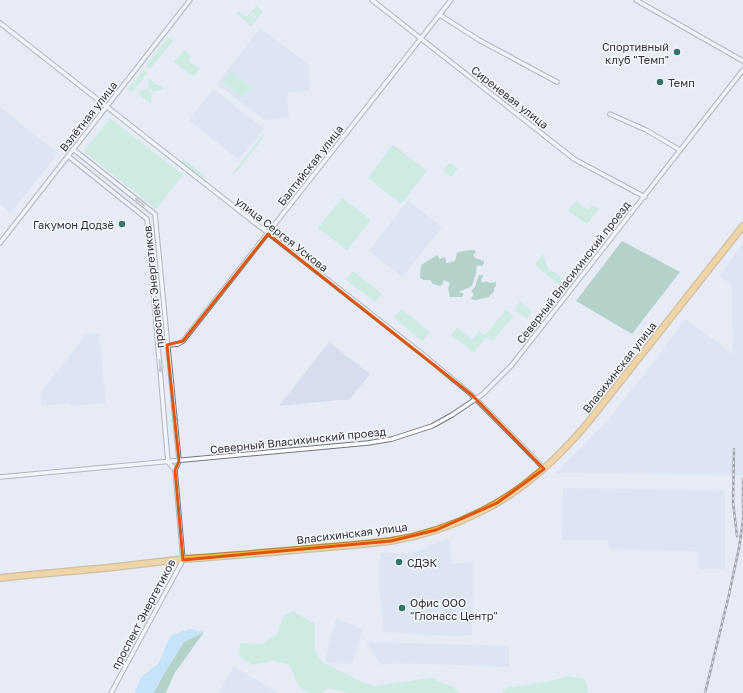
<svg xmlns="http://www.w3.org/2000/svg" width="743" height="693" viewBox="0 0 743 693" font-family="'Golos Text',sans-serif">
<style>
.built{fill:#d6deed}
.green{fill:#afeac8}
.forest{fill:#79b493}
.water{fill:#9ddafc}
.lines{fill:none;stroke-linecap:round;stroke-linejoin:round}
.minor-casing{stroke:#71757d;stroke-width:5.5}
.highway-casing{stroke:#b48941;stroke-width:8}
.minor{stroke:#fff;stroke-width:3.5}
.highway{stroke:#fab847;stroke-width:5.5}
.rail-casing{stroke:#4b4d51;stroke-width:2.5}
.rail{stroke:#f5f8fe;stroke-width:1;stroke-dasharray:3;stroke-linecap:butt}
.oneway{stroke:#98999b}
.marked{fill:none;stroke:#df570e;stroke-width:3;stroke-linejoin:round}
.poi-dot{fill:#337463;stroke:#f5f8fe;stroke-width:1.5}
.labels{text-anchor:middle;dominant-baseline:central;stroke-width:3;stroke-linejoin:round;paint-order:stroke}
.poi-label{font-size:11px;fill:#323337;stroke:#f5f8fe;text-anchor:start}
.street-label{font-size:11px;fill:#323337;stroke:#f5f8fe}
</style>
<rect width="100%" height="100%" fill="#e6ebf5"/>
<g class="built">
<path d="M260,28L308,64L310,90L289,92L287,95L289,117L264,120L217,84Z"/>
<path d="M214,89L264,129L239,160L189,120Z"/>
<path d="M0,107L58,153L11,213L0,204Z"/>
<path d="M408,200L442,227L403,277L369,251Z"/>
<path d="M743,242V475L556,473L607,421L660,354L685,319L733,354L732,318V285L720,276L721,274Z"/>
<path d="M99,333L106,403L72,406L68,403L41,406L40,394L86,334Z"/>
<path d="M329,342L370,374L350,399L279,406Z"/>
<path d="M563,488L725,491V569H699L698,551L609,549L608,540H562Z"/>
<path d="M450,539L452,564L473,562L472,635L459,636L427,635L384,632L380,602L379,568L381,553H407L428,548V545Z"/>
<path d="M336,619L363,629L352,664L325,662Z"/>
<path d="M366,642L509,646V667L393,663L381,665Z"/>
<path d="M234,666L255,679L277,693H218Z"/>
</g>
<g class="green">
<path d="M256,6L263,12L251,26L236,13L238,11L252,21L257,16L255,15L253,17L252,16L254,14L252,12L250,15L254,18L252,20L247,17Z"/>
<path d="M168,37L173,41L150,69L146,66Z"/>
<path d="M184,50L191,56L188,61L193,65L194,64L200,68L194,76L190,74L193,77L187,73V72L174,62Z"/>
<path d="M143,70L147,73L132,92L128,89Z"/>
<path d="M231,71L251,87L243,98L222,82Z"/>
<path d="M149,78L155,83L154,84L156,85L157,84L164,89L154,92L152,91V90L151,89L150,90L148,88Z"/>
<path d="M147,89L149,91V92L152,93L151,104L137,93Z"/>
<path d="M110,118L183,175L156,209L84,151Z"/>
<path d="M263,134L264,137L236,172L235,173H233Z"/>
<path d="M393,145L427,171L401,204L368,178Z"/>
<path d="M183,159L205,176L202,178H200L182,164Z"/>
<path d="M450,163L458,168L451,177L443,171Z"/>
<path d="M342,198L371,220L347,250L318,228Z"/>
<path d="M576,201L588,210L592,205L599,209L587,224L568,211Z"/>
<path d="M543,254L549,271L544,273L535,265Z"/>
<path d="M353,271L382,294L375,302L346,280Z"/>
<path d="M551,271C559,273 562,278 561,286L545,273Z"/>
<path d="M520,302L532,311L527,319L514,309Z"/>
<path d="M401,309L430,332L422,341L394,318Z"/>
<path d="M506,310L513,316L493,341L486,337L474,353L451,335L457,327L472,340L479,331L485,335Z"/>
<path d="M293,611L315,624V651L322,662L336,669L357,680L374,686L431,678L453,687L459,693H348L328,688L321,693H309L299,687L289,664L272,661L252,665L239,656L240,643L262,644L277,634L283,617Z"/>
<path d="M570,676L585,679L588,690L587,693H502L507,688L546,682Z"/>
</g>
<g class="forest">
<path d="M622,241L680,272L632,334L576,301Z"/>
<path d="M474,250L476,252L473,255L475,258L484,261V263L482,266L477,265L476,273L472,286L459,292L464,294L462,297H450L448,288L450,283L444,280L442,285L439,286L433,284L430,280H424L420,278L421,265L437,255L440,259L444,257L446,259V263H448L455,261L457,253L463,251Z"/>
<path d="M479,275H483L481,281L483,283L485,281L490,283L496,282V286L494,288V292L491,294L489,297L475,300L471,299L474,294L471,291L475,287Z"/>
<path d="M204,632L174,674L166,693H153L156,689L162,677L184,642Z"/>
</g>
<path class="water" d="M189,629L204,632L184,642L162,677L156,689L153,693H135L141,677L159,663L166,645L172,635Z"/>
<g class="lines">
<g class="minor-casing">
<g id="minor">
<path d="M372,0L574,159L645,197"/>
<path d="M636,0L743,61"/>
<path d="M440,15L479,40L557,82"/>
<path d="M0,23L426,357L472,395L535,459L544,469"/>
<path d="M610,114L646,130L680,150"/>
<path d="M73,149L155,214L179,461L175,470L183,560L111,693"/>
<path d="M68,156L147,219L168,462L175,470"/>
<path d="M0,243L190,0"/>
<path d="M158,346L178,344L183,341L451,0"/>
<path d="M0,477L368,443L392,439L432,426L452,415L483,394L511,366L743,70"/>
</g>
</g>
<g class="highway-casing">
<path id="highway" d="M0,578C35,574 71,571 106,568C132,565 158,562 184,559C229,556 274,552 319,548C343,546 367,544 391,541C422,536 452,526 480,512C522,492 556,460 586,425L743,226"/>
</g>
<use href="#minor" class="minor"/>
<use href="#highway" class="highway"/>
<g class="rail-casing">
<g id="rail">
<path d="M734,449L733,502L737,536"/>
<path d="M705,693L728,599L739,548L743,520V479"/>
</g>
</g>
<use href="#rail" class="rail"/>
</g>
<defs><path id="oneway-shaft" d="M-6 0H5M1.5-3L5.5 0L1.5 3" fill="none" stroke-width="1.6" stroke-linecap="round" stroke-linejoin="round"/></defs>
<g class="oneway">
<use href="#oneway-shaft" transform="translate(140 202) rotate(-141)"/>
<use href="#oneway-shaft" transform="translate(160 366) rotate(85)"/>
<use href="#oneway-shaft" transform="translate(175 422) rotate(-95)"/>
</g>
<path d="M0 0H743V693H0ZM268,234L472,395L544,469L497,503L436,530L391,541L183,560L175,470L179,461L167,345L183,341Z" fill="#e6ebf5" fill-opacity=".55" fill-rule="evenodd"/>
<path class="marked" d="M268,234L472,395L544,469L497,503L436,530L391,541L183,560L175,470L179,461L167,345L183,341Z"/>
<g class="poi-dot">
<circle cx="677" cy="52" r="4"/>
<circle cx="660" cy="82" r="4"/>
<circle cx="122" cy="224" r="4"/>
<circle cx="399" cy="562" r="4"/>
<circle cx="402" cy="608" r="4"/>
</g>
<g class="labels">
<g class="poi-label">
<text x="669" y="46" text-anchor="end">Спортивный<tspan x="669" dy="13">клуб "Темп"</tspan></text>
<text x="668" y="82">Темп</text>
<text x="114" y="224" text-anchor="end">Гакумон Додзё</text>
<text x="407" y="562">СДЭК</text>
<text x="410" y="602">Офис ООО<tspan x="410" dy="13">"Глонасс Центр"</tspan></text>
</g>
<g class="street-label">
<text transform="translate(510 97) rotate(38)">Сиреневая улица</text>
<text transform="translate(88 116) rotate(-52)">Взлётная улица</text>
<text transform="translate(310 165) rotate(-52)">Балтийская улица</text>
<text transform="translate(282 234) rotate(38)">улица Сергея Ускова</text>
<text transform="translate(573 272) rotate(-52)">Северный Власихинский проезд</text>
<text transform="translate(153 287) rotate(-96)">проспект Энергетиков</text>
<text transform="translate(619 367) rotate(-52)">Власихинская улица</text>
<text transform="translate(298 440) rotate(-6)">Северный Власихинский проезд</text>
<text transform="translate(352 533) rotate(-7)">Власихинская улица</text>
<text transform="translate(143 614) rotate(-62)">проспект Энергетиков</text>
</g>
</g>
</svg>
